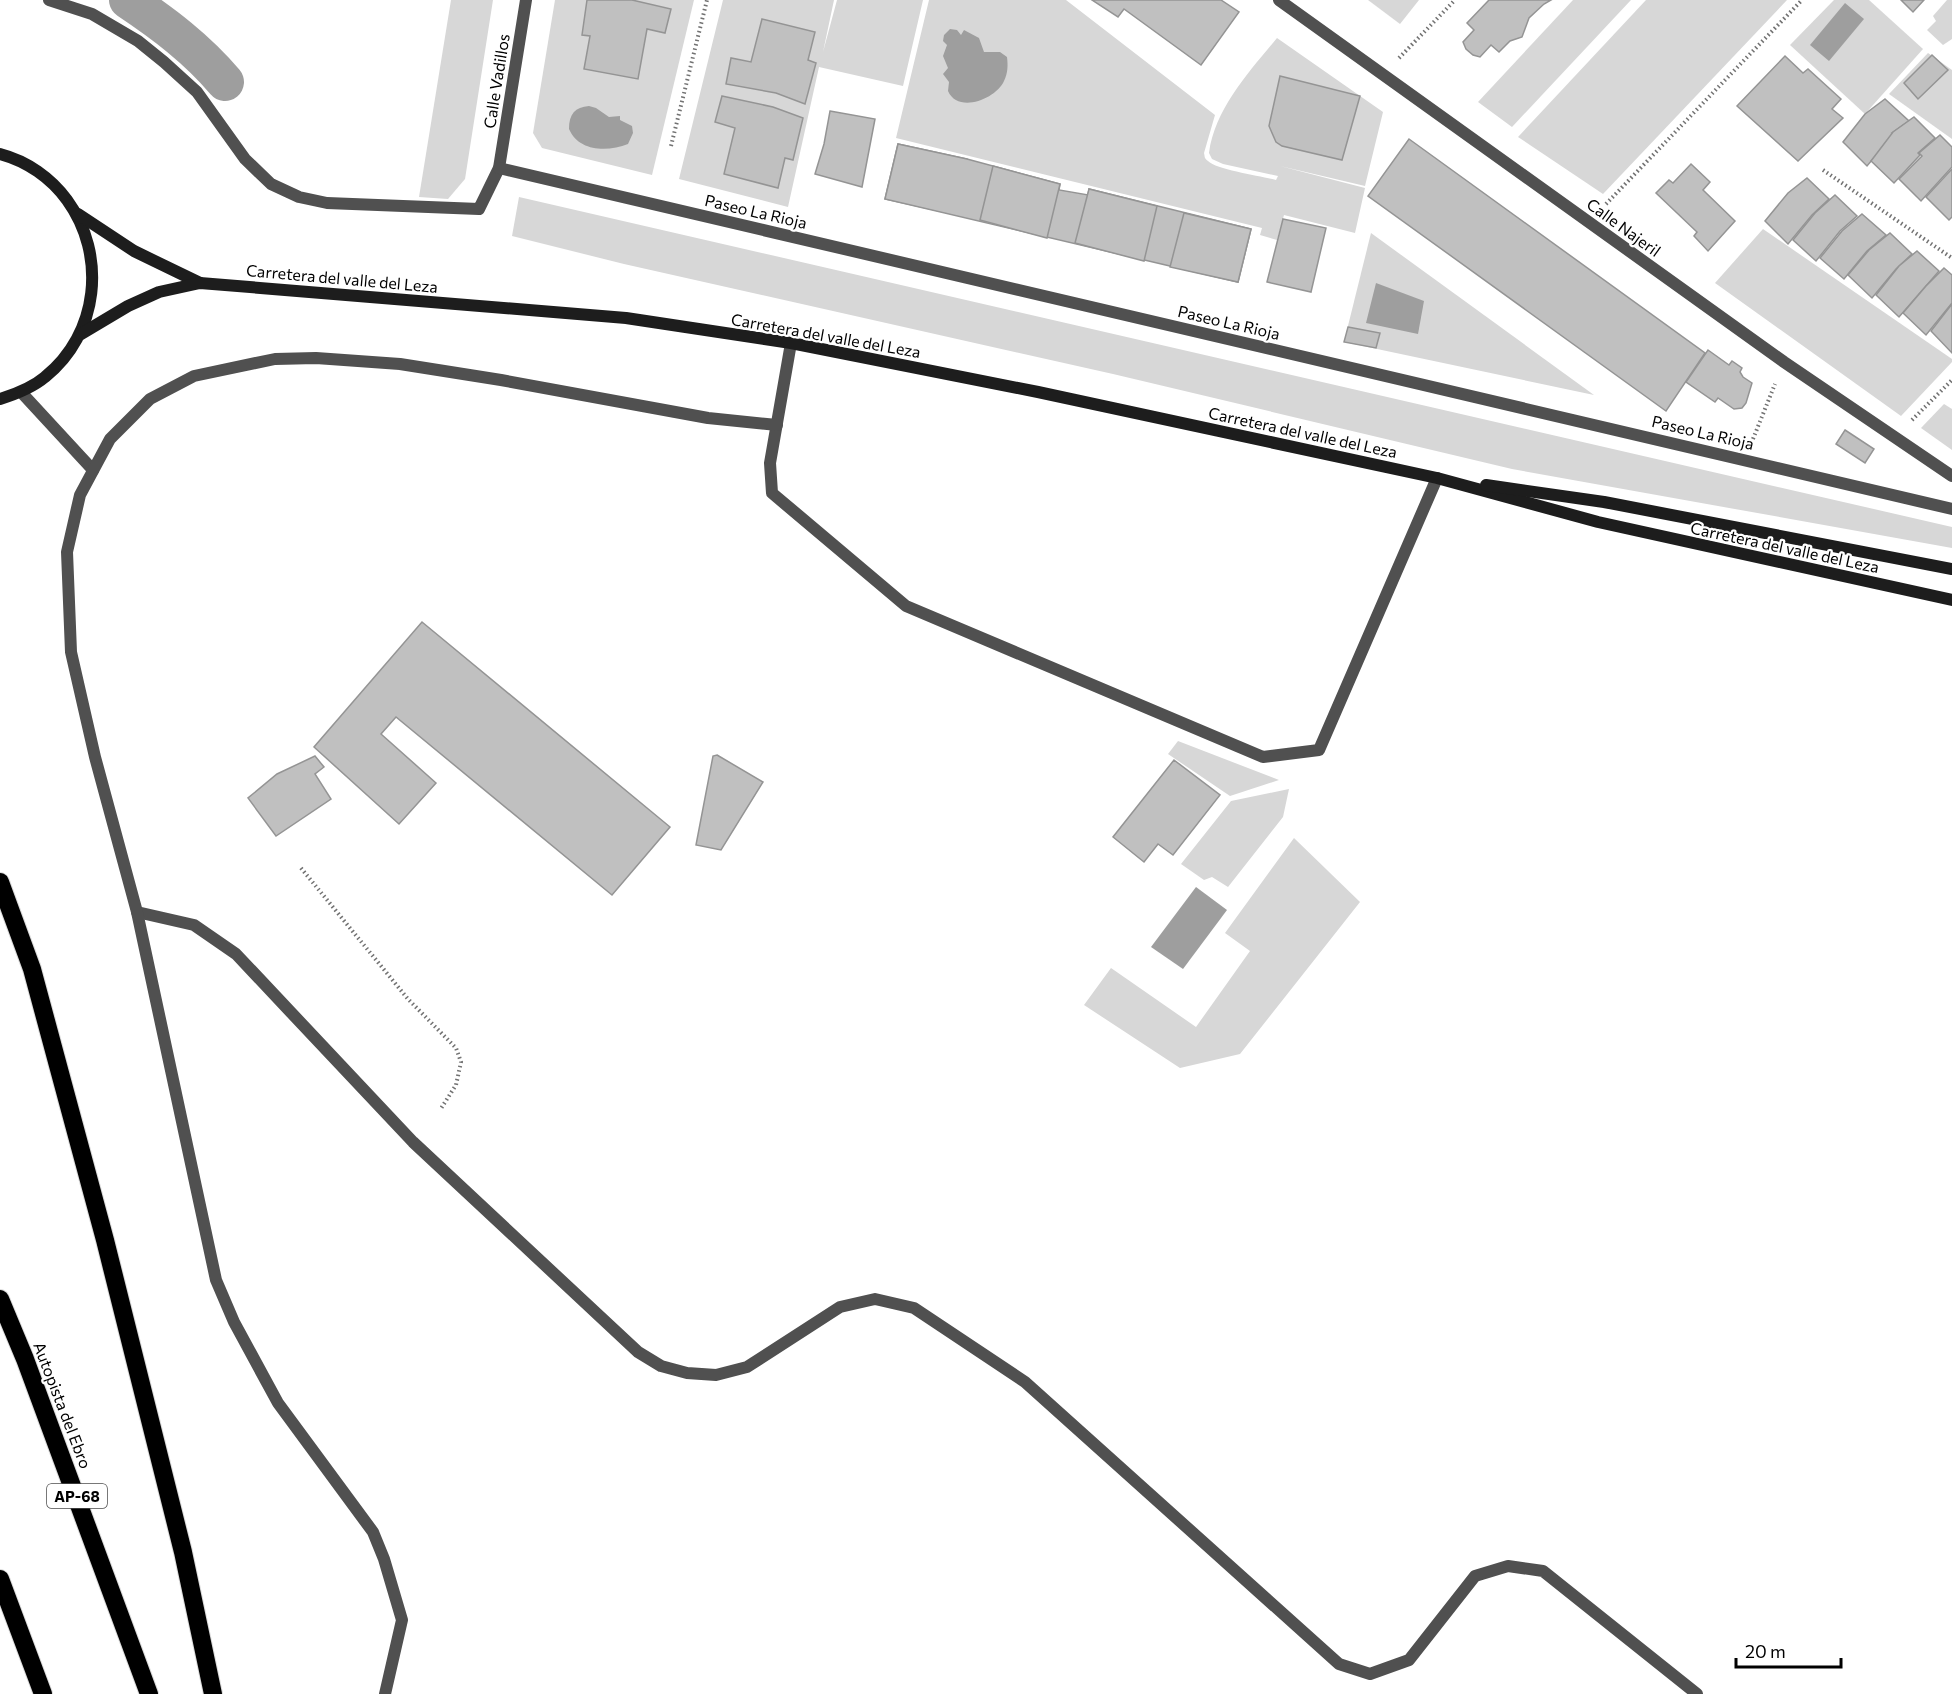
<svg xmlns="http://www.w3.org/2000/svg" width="1952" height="1694" viewBox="0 0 1952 1694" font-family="Commissioner,sans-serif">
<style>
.green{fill:#d7d7d7}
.water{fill:#9e9e9e}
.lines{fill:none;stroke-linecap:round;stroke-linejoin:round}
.canal{stroke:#9e9e9e;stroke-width:38}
.building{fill:#c0c0c0;stroke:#949494;stroke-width:1.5}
.highway-casing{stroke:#dbdbdb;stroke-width:20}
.path{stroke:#727272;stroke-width:4;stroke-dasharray:1.5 3;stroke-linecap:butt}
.street{stroke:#505050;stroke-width:12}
.secondary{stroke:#1d1d1d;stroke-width:12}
.highway{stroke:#000;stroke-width:18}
.labels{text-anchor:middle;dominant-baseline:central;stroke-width:4.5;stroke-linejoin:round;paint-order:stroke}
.shield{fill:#fff;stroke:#4c4c4c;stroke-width:1.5}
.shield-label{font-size:15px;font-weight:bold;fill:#000}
.street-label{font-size:16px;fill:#000;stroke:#fff}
</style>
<rect width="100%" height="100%" fill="#fff"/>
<g class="green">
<path d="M451,0H493L465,179L448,199L419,197Z"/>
<path d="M555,0H694L652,175L542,148L533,133Z"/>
<path d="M723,0H834L823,52L837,0H923L903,86L819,67L788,207L679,179Z"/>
<path d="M929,0H1066L1215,115L1204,153C1205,157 1204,158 1208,161C1217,170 1262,176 1276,180L1278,176L1223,164L1212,159L1209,153C1215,108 1250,71 1277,38L1383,112L1365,186L1280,166L1365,188L1355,233L1284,215L1277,240L1260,235L1262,228L896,138Z"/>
<path d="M1368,0H1419L1400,24Z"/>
<path d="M1573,0H1631L1512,127L1478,102Z"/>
<path d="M1646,0H1787L1603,194L1518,137Z"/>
<path d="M1834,0H1869L1923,49L1865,114L1790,45Z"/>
<path d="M1947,0H1952V39L1943,45L1927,30L1936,21L1933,16Z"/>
<path d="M1928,53L1952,70V139L1889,94Z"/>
<path d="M519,197L1952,527V548L1512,469L1113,374L624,264L512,236Z"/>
<path d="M1763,229L1952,359V362L1901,416L1715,283Z"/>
<path d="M1371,233L1594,395L1344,342Z"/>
<path d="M1944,404L1952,409V450L1921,428Z"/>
<path d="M1178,741L1279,780L1230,796L1168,754Z"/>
<path d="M1289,789L1283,817L1228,887L1212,877L1204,880L1181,864L1231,801Z"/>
<path d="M1294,838L1360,902L1240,1054L1180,1068L1084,1005L1111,968L1196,1027L1250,951L1225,933Z"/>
</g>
<g class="water">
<path d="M1845,3L1864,19L1829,61L1810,45Z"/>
<path d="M950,29L957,30L961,35L964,30L979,38L984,52H1000L1007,57C1008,65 1008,73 1004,81C996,99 958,114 948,91L949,82L943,74L948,68L943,56L947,45L943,41L944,35Z"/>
<path d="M589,106L596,108L609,117L620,116V120L632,126L633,133L628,144C608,152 579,152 569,129C569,114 575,107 589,106Z"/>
<path d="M1376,283L1424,301L1418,334L1366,323Z"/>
<path d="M1196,887L1227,910L1183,969L1151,947Z"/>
</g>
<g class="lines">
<path class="canal" d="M128,0C164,24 197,49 225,82"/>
</g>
<g class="building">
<path d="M587,0H632L671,9L665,33L647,29L638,79L584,69L590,36L582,35Z"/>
<path d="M1092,0H1221L1239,12L1201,65L1124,9L1118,17Z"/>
<path d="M1489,0H1551L1544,4L1529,18L1522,37L1510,41L1499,52L1491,45L1480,57L1473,55L1466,49L1463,42L1474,30L1467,23Z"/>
<path d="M1901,0H1924L1913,12Z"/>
<path d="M762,19L815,32L808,60L816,63L805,104L776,93L726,84L731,58L751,62Z"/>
<path d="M1932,55L1948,70L1918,99L1904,83Z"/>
<path d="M1785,56L1803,73L1808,69L1841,99L1832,109L1843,118L1798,161L1737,106Z"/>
<path d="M1280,76L1360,96L1342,160L1282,146L1276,142L1269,126Z"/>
<path d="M722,96L773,107L803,118L793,160L785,158L778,188L724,174L735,128L715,122Z"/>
<path d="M1885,99L1909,121L1892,133L1894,134L1867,166L1843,142L1865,114Z"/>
<path d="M830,111L875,119L862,187L815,174L824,144Z"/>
<path d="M1914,117L1935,138L1918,153L1920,155L1894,183L1871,161L1893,132Z"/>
<path d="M1940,135L1952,147V167L1921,201L1899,179L1922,156L1919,153Z"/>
<path d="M1409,139L1705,353L1666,411L1368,196Z"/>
<path d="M898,144L967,159L953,214L885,199Z"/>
<path d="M898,144L967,159L1060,184L1059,190L1088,195L1089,189L1251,229L1238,282L885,199Z"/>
<path d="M1691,164L1710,182L1703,190L1735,221L1708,251L1694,236L1697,232L1656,193L1669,180L1673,183Z"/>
<path d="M993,166L1060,184L1047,238L980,220Z"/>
<path d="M1952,169V217L1949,220L1926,197Z"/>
<path d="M1807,178L1829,199L1812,215L1788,244L1765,221L1788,193Z"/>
<path d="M1089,189L1157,206L1144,261L1075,243Z"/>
<path d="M1835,195L1857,216L1840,231L1816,261L1793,240L1815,213Z"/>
<path d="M1184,213L1251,229L1238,282L1170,267Z"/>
<path d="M1862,214L1886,235L1867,251L1844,279L1820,258L1842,231Z"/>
<path d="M1283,219L1326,228L1311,292L1267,282Z"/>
<path d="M1890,233L1912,254L1896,269L1872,298L1848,275L1869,250Z"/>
<path d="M1917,251L1939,271L1899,317L1876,295L1899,266Z"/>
<path d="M1944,268L1952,275V303L1926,335L1903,313L1926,286Z"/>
<path d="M1952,304V353L1931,331Z"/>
<path d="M1348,327L1380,333L1376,348L1344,342Z"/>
<path d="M1708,350L1729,365L1732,361L1742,368L1740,372L1743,377L1752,383L1746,403L1742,408L1734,409L1718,398L1715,402L1686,382Z"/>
<path d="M1845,430L1874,449L1865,463L1836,444Z"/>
<path d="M422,622L670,827L612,895L396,717L381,734L436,783L399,824L314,747Z"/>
<path d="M717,755L763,782L721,850L696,845L713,756Z"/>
<path d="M315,756L324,767L315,774L331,799L276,836L248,798L277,774Z"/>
<path d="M1174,760L1220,795L1173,855L1158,844L1144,862L1113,837Z"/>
</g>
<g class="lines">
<g class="highway-casing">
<g id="highway">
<path d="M0,882L32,969L105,1240L183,1552L213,1694"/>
<path d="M0,1299L25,1359L149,1694"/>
<path d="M0,1579L43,1694"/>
</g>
</g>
<g class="path">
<path d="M1399,58L1455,0"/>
<path d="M671,146L707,0"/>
<path d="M1823,170L1952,258"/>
<path d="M1606,204L1802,0"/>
<path d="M1912,420L1952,380"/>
<path d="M1753,439L1775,384"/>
<path d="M301,868L408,999L456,1048L461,1062L456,1085L440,1110"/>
</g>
<g class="street">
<path d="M49,0L92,14L138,41L164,62L197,92L245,159L271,184L299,197L327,203L479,209L499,168L526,0"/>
<path d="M1279,0L1784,362L1952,476"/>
<path d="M499,168L1952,509"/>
<path d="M791,343L770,463L772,493L906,606L1263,757L1319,750L1437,478"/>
<path d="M21,392L93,470"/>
<path d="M137,912L194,925L236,954L413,1142L638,1352L661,1366L687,1373L716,1375L747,1367L840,1307L875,1299L914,1308L1025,1382L1339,1664L1370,1674L1409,1660L1475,1576L1508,1566L1543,1571L1697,1694"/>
<path d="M385,1694L402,1620L384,1559L373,1532L278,1403L234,1322L216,1280L137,912L95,757L71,652L67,552L80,495L110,439L150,399L194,376L275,359L316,358L400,364L501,380L708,418L777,425"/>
</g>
<g class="secondary">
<path d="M0,154C27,161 51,178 67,200C107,255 99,334 45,377C32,388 16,394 0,399"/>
<path d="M78,214L134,251L200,283"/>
<path d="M81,334L128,306L159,292L200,283L626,318L791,343L1038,392L1437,478L1598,522L1952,600"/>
<path d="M1486,485L1604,502L1952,569"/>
</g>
<use href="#highway" class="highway"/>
</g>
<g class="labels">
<rect class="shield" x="47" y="1484" width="60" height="24" rx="4.5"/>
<g class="shield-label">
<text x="77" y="1496">AP-68</text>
</g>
<g class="street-label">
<text transform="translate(496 81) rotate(-81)">Calle Vadillos</text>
<text transform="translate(756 211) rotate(13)">Paseo La Rioja</text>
<text transform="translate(1624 227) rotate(36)">Calle Najeril</text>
<text transform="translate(342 278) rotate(5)">Carretera del valle del Leza</text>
<text transform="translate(1229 322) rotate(13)">Paseo La Rioja</text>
<text transform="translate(826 335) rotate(10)">Carretera del valle del Leza</text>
<text transform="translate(1303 432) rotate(12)">Carretera del valle del Leza</text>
<text transform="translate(1703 432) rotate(13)">Paseo La Rioja</text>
<text transform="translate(1785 547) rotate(12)">Carretera del valle del Leza</text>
<text transform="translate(63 1405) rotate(69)">Autopista del Ebro</text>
</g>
</g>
<path d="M1736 1658v9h105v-9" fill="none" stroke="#000000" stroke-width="3"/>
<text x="1745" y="1658" font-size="18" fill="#000000" stroke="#ffffff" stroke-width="4.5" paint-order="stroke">20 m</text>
</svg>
